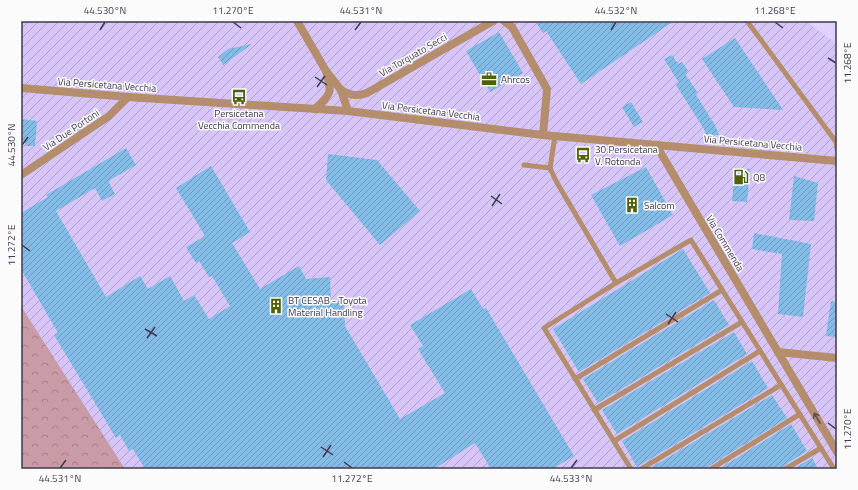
<svg xmlns="http://www.w3.org/2000/svg" width="858" height="490" viewBox="0 0 858 490" font-family="'Titillium Web',sans-serif">
<style>
.industrial{fill:url(#industrial-furrows)}
.forest{fill:url(#forest-crowns)}
.building{fill:url(#building-hatch)}
.lines{fill:none;stroke-linecap:round;stroke-linejoin:round}
.lane{stroke:#b48d6c;stroke-width:5}
.street{stroke:#b48d6c;stroke-width:8}
.oneway{stroke:#5d4d56}
.ticks{fill:none;stroke:#40384e;stroke-width:1.5}
.labels{text-anchor:middle;dominant-baseline:central;stroke-width:3;stroke-linejoin:round;paint-order:stroke}
.street-label{font-size:10px;fill:#40384e;stroke:#fbfbfb}
.poi-label{font-size:10px;fill:#40384e;stroke:#fbfbfb;text-anchor:start}
.neatline{fill:none;stroke:#40384e;stroke-width:1.5}
.ticks-label{font-size:10px;text-anchor:middle;fill:#40384e}
</style>
<defs>
<pattern id="industrial-furrows" width="10" height="10" patternUnits="userSpaceOnUse"><rect width="10" height="10" fill="#d7c5f7"/><path d="M-1 1l2-2M0 10L10 0M9 11l2-2" fill="none" stroke="#b0a1ca"/></pattern>
<pattern id="forest-crowns" width="20" height="18" patternUnits="userSpaceOnUse"><rect width="20" height="18" fill="#c99ba7"/><path d="M2 6a3 3 0 1 1 6 0M12 15a3 3 0 1 1 6 0" fill="none" stroke="#a57f8a"/></pattern>
<pattern id="building-hatch" width="6" height="6" patternUnits="userSpaceOnUse"><rect width="6" height="6" fill="#82bce7"/><path d="M-1 1l2-2M0 6l6-6M5 7l2-2" fill="none" stroke="#6c9abd"/></pattern>
</defs>
<rect width="100%" height="100%" fill="#e1d1fd"/>
<path class="industrial" d="M21,21H806L837,44V469H125L21,306Z"/>
<path class="forest" d="M21,306L125,469H21Z"/>
<g class="building">
<path d="M535,21H674L581,84L546,31L543,33Z"/>
<path d="M499,32L523,73L490,92L466,51Z"/>
<path d="M735,38L783,110L734,107L702,59Z"/>
<path d="M252,44L223,65L218,57L228,49Z"/>
<path d="M672,55L678,64L682,62L688,71L685,74L698,93L696,95L715,125L719,135H706L704,129L676,85L679,83L664,59Z"/>
<path d="M631,102L643,122L634,127L622,107Z"/>
<path d="M21,119L37,121L35,146H25V141H21Z"/>
<path d="M126,148L136,165L108,181L115,194L102,201L95,188L56,211L106,297L140,276L148,289L170,276L184,301L194,295L209,319L230,306L212,276L209,277L199,261L196,263L186,247L205,236L176,188L211,166L250,232L232,243L260,289L299,266L306,279L330,277L331,302H344L345,326L400,419L445,393L418,349L423,346L410,325L471,289L483,309L486,308L574,456L552,469H491L475,443L434,469H145L133,449L129,451L120,435L116,438L54,335L58,333L21,269V213L48,197L46,195Z"/>
<path d="M328,154L377,160L420,211L380,245L326,180Z"/>
<path d="M646,167L673,215L620,246L591,195Z"/>
<path d="M735,168L750,169L747,202L732,201Z"/>
<path d="M794,176L818,183L814,221L789,220Z"/>
<path d="M754,233L811,244L803,317L778,314L782,254L752,249Z"/>
<path d="M683,249L710,293L579,372L553,329Z"/>
<path d="M714,300L729,325L598,403L583,379Z"/>
<path d="M831,301L837,302V337L826,336Z"/>
<path d="M734,332L747,354L617,434L602,410Z"/>
<path d="M752,361L768,388L637,467L622,441Z"/>
<path d="M772,395L787,418L709,466L707,469H649Z"/>
<path d="M791,424L807,451L783,466L781,469H719Z"/>
<path d="M812,458L818,469H793Z"/>
</g>
<g class="lines">
<g class="lane">
<path d="M747,21L836,142L837,149"/>
<path d="M524,165L550,168L555,136"/>
<path d="M550,168L556,181L616,283"/>
<path d="M575,379L722,290"/>
<path d="M594,410L742,322"/>
<path d="M614,441L760,351"/>
<path d="M631,469L544,328L616,283L691,240L834,469"/>
<path d="M641,469L781,385"/>
<path d="M711,469L800,414"/>
<path d="M785,469L821,448"/>
</g>
<g class="street">
<path d="M297,21L326,71"/>
<path d="M504,21L512,27L547,89L543,135"/>
<path d="M21,88L128,97L348,111L543,135L837,161"/>
<path d="M341,90C350,95 357,97 367,93L493,21"/>
<path d="M315,109C332,93 332,93 326,71L341,90L348,111"/>
<path d="M656,145L837,452"/>
<path d="M21,175L109,116L128,97"/>
<path d="M778,352L837,358"/>
</g>
</g>
<defs><path id="oneway-shaft" d="M-6 0H5M1.5-3L5.5 0L1.5 3" fill="none" stroke-width="1.6" stroke-linecap="round" stroke-linejoin="round"/></defs>
<use class="oneway" href="#oneway-shaft" transform="translate(817 418) rotate(-121)"/>
<path class="ticks" d="M233,22L241,28M775,22L783,28M100,30L105,22M355,30L361,22M611,30L616,22M828,58L836,63M315,77L327,85M317,87L325,76M22,145L28,137M491,196L502,204M492,206L500,194M22,245L30,251M666,314L678,322M668,324L676,312M145,329L157,336M147,338L155,327M828,423L836,429M321,447L333,455M323,457L331,445M344,462L352,468M60,468L66,460M571,468L577,460"/>
<defs>
<g id="office-bare" transform="scale(1.2)"><path d="M-6-3h4V-5.5h4V-3h4V5H-6ZM-1-4.5V-3h2v-1.5ZM-6 0V1H6V0Z" fill="#4f6106" stroke="#fbfbfb" stroke-width="2.5" paint-order="stroke"/></g>
<g id="bus-bare" transform="scale(1.2)"><path d="M-5-6H5V4H4V6H2V4H-2V6H-4V4H-5ZM-3.5-4V0h7V-4ZM-3.5 1.2v1.5H-2V1.2ZM2 1.2v1.5H3.5V1.2Z" fill="#4f6106" stroke="#fbfbfb" stroke-width="2.5" paint-order="stroke"/></g>
<g id="fuel-bare" transform="scale(1.2)"><path d="M-5.5-6h7V0h2V4h1.3V-2.5L3-4.5l.8-.8L6-3V5H2.5V1h-1V6h-7ZM-4.2-4.7v3.2H.2V-4.7Z" fill="#4f6106" stroke="#fbfbfb" stroke-width="2.5" paint-order="stroke"/></g>
<g id="building-bare" transform="scale(1.2)"><path d="M-4-6H4V6H1V3H-1V6H-4ZM-2.5-4.3h1.7v1.8h-1.7ZM.8-4.3h1.7v1.8H.8ZM-2.5-1h1.7V.8h-1.7ZM.8-1h1.7V.8H.8Z" fill="#4f6106" stroke="#fbfbfb" stroke-width="2.5" paint-order="stroke"/></g>
</defs>
<g fill-rule="evenodd">
<use href="#office-bare" x="489" y="79"/>
<use href="#bus-bare" x="239" y="97"/>
<use href="#bus-bare" x="583" y="155"/>
<use href="#fuel-bare" x="741" y="177"/>
<use href="#building-bare" x="632" y="205"/>
<use href="#building-bare" x="276" y="306"/>
</g>
<g class="labels">
<g class="street-label">
<text transform="translate(413 55) rotate(-30)">Via Torquato Secci</text>
<text transform="translate(107 85) rotate(4)">Via Persicetana Vecchia</text>
<text transform="translate(431 111) rotate(7)">Via Persicetana Vecchia</text>
<text transform="translate(71 130) rotate(-34)">Via Due Portoni</text>
<text transform="translate(753 143) rotate(5)">Via Persicetana Vecchia</text>
<text transform="translate(725 243) rotate(59)">Via Commenda</text>
</g>
<g class="poi-label">
<text x="501" y="79">Ahrcos</text>
<text x="239" y="113" text-anchor="middle">Persicetana<tspan x="239" dy="12">Vecchia Commenda</tspan></text>
<text x="595" y="149">30 Persicetana<tspan x="595" dy="12">V. Rotonda</tspan></text>
<text x="753" y="177">Q8</text>
<text x="644" y="205">Salcom</text>
<text x="288" y="300">BT CESAB - Toyota<tspan x="288" dy="12">Material Handling</tspan></text>
</g>
</g>
<rect width="858" height="490" fill="none" stroke="#fbfbfb" stroke-width="44"/>
<rect x="22" y="22" width="814" height="446" class="neatline"/>
<g class="ticks-label">
<text x="105" y="14">44.530°N</text>
<text x="233" y="14">11.270°E</text>
<text x="361" y="14">44.531°N</text>
<text x="616" y="14">44.532°N</text>
<text x="775" y="14">11.268°E</text>
<text transform="translate(847 63) rotate(-90)" y="4">11.268°E</text>
<text transform="translate(11 145) rotate(-90)" y="4">44.530°N</text>
<text transform="translate(11 245) rotate(-90)" y="4">11.272°E</text>
<text transform="translate(847 429) rotate(-90)" y="4">11.270°E</text>
<text x="60" y="482">44.531°N</text>
<text x="352" y="482">11.272°E</text>
<text x="571" y="482">44.533°N</text>
</g>
</svg>
